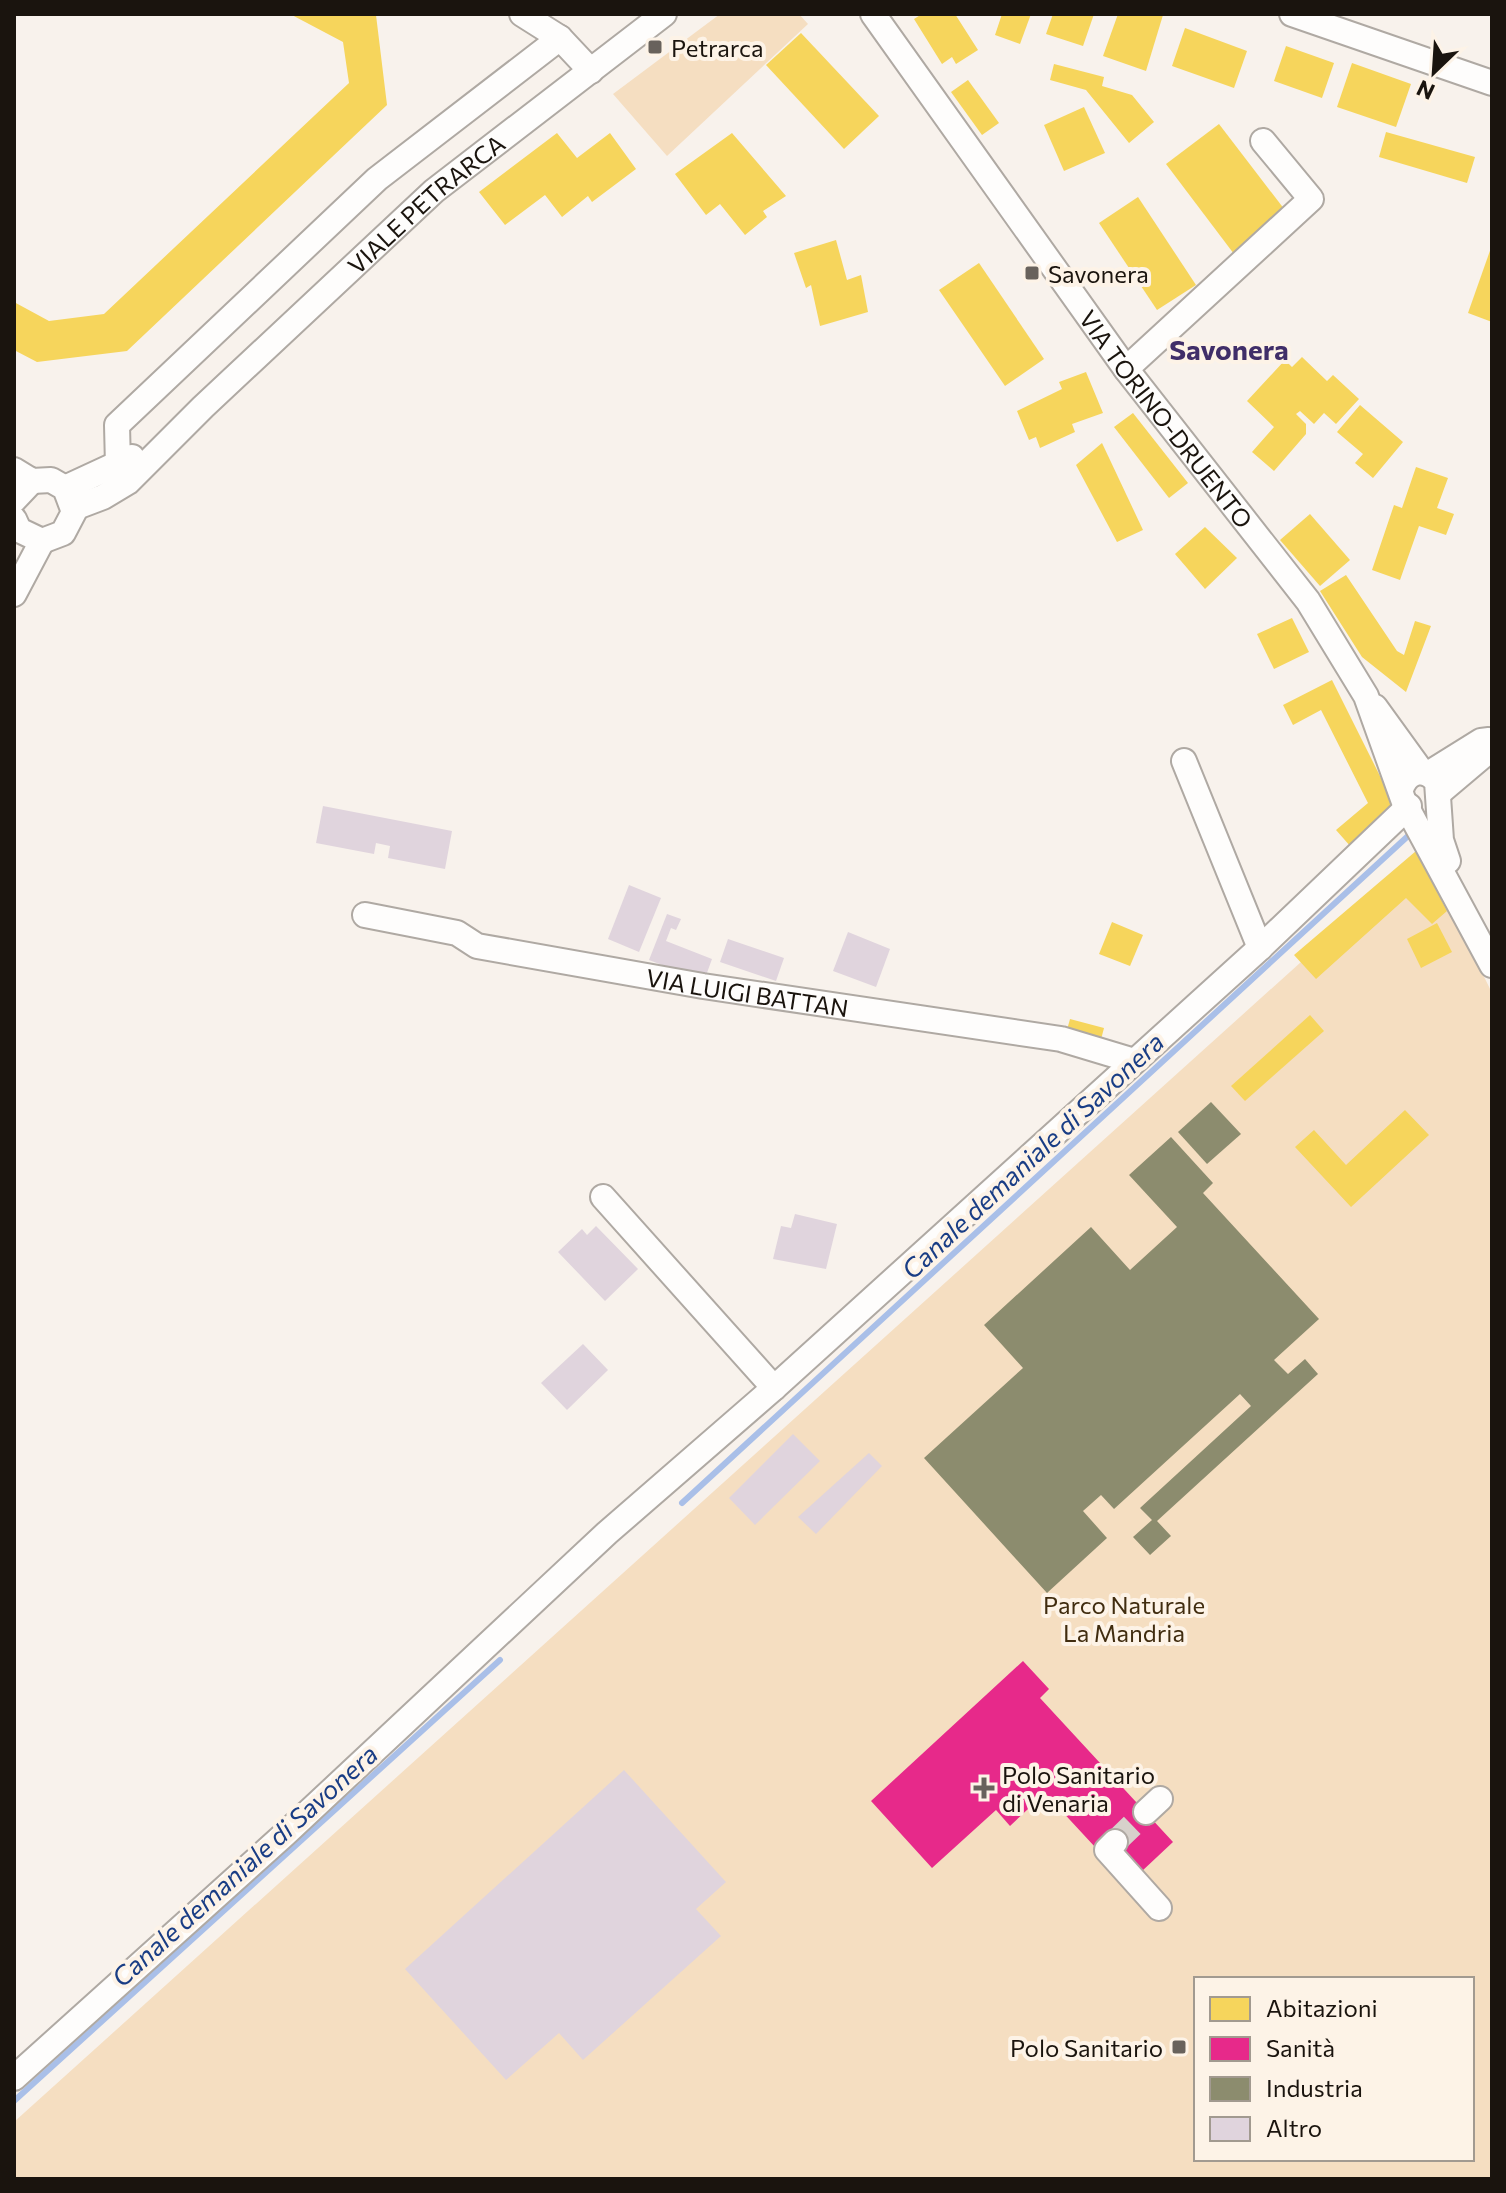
<svg xmlns="http://www.w3.org/2000/svg" width="1506" height="2193" viewBox="0 0 1506 2193" font-family="Commissioner,sans-serif">
<style>
.green{fill:#f5dec1;fill-rule:evenodd}
.homes{fill:#f6d55c}
.health{fill:#e7298a}
.industry{fill:#8c8c6e}
.lines{fill:none;stroke-linecap:round;stroke-linejoin:round}
.stream{stroke:#a9bfe8;stroke-width:6}
.building{fill:#e0d4dd}
.minor-tunnel{stroke:#d7d1cb;stroke-width:24;stroke-dasharray:24 12;stroke-linecap:butt}
.minor-casing{stroke:#afa9a3;stroke-width:28}
.minor{stroke:#fefdfc;stroke-width:24}
.poi-dot{fill:#68625c;stroke:#fdf3e7;stroke-width:3}
.labels{text-anchor:middle;dominant-baseline:central;stroke-width:8;stroke-linejoin:round;paint-order:stroke}
.poi-label{font-size:24px;fill:#1a140e;stroke:#fdf3e7;text-anchor:start}
.street-label{font-size:24px;fill:#1a140e;stroke:#fdf3e7}
.park-label{font-size:24px;fill:#402c0f;stroke:#fdf3e7}
.water-label{font-size:26px;font-style:italic;fill:#193d85;stroke:#fdf3e7}
.quarter-label{font-size:28px;font-weight:bold;fill:#402e69;stroke:#fdf3e7}
</style>
<rect width="100%" height="100%" fill="#f8f2ec"/>
<g class="green">
<path d="M720,14H799L808,24L667,156L613,94Z"/>
<path d="M1423,852L1492,993V2179H14V2122ZM1196,1979H1472V2159H1196Z"/>
</g>
<g class="homes">
<path d="M290,14L376,15L387,105L127,351L37,362L14,350V302L49,321L104,314L349,83L343,42Z"/>
<path d="M922,14H955L978,50L956,64L952,57L942,64L914,19Z"/>
<path d="M1002,14H1031L1020,44L995,35Z"/>
<path d="M1053,14H1094L1083,46L1046,34Z"/>
<path d="M1118,14L1163,15L1146,71L1103,56Z"/>
<path d="M1185,28L1247,51L1234,88L1172,66Z"/>
<path d="M801,33L879,116L844,149L766,65Z"/>
<path d="M1286,46L1334,63L1322,98L1274,81Z"/>
<path d="M1352,63L1411,84L1396,127L1337,107Z"/>
<path d="M1054,64L1104,77L1102,86L1132,95L1154,122L1129,143L1086,90L1050,80Z"/>
<path d="M968,80L999,123L982,135L951,92Z"/>
<path d="M1084,107L1105,153L1064,171L1044,125Z"/>
<path d="M1219,124L1288,214L1234,254L1166,164Z"/>
<path d="M1386,132L1475,157L1467,183L1379,157Z"/>
<path d="M557,133L577,158L610,133L636,169L592,202L588,196L562,217L545,195L505,225L479,192Z"/>
<path d="M732,133L786,196L763,211L767,217L745,235L720,204L706,215L675,174Z"/>
<path d="M1138,197L1196,285L1157,310L1099,223Z"/>
<path d="M836,240L847,280L861,275L868,312L820,326L811,285L806,288L794,253Z"/>
<path d="M1492,245V322L1468,313Z"/>
<path d="M979,263L1044,359L1005,386L939,290Z"/>
<path d="M1302,357L1327,381L1333,375L1359,399L1336,424L1324,413L1314,424L1300,411L1296,414L1306,424V434L1274,471L1252,452L1274,427L1247,401L1285,360L1292,367Z"/>
<path d="M1086,372L1103,413L1072,424L1075,432L1040,448L1036,437L1029,440L1017,411L1062,389L1059,382Z"/>
<path d="M1360,405L1403,442L1373,478L1355,463L1363,454L1337,432Z"/>
<path d="M1133,413L1188,483L1169,498L1114,427Z"/>
<path d="M1102,443L1143,530L1117,542L1076,465Z"/>
<path d="M1416,467L1448,478L1437,508L1454,514L1446,535L1419,526L1400,580L1372,570L1394,505L1402,508Z"/>
<path d="M1310,514L1350,560L1320,586L1280,540Z"/>
<path d="M1205,527L1237,558L1205,589L1175,554Z"/>
<path d="M1346,575L1397,651L1404,655L1415,621L1431,626L1406,692L1362,657L1320,591Z"/>
<path d="M1292,618L1309,652L1274,669L1257,634Z"/>
<path d="M1332,680L1396,808L1351,847L1336,830L1368,803L1321,710L1293,725L1283,705Z"/>
<path d="M1416,851L1447,911L1432,924L1406,898L1316,979L1294,955Z"/>
<path d="M1112,922L1143,935L1130,966L1099,954Z"/>
<path d="M1437,923L1452,952L1421,968L1407,939Z"/>
<path d="M1310,1015L1324,1031L1245,1101L1231,1086Z"/>
<path d="M1070,1019L1104,1028L1099,1047L1065,1037Z"/>
<path d="M1405,1110L1429,1135L1351,1207L1295,1147L1314,1130L1346,1165Z"/>
</g>
<path class="health" d="M1023,1661L1049,1689L1040,1698L1173,1842L1141,1872L1108,1834L1095,1847L1045,1793L1010,1826L996,1810L932,1868L871,1801Z"/>
<g class="industry">
<path d="M1211,1102L1241,1134L1207,1164L1178,1132Z"/>
<path d="M1171,1137L1213,1183L1203,1193L1319,1319L1274,1360L1288,1374L1305,1359L1318,1374L1157,1521L1171,1536L1150,1555L1133,1537L1152,1520L1140,1508L1251,1406L1240,1394L1114,1509L1101,1495L1083,1511L1107,1538L1047,1593L924,1458L1023,1368L984,1325L1091,1227L1130,1270L1177,1227L1129,1175Z"/>
</g>
<g class="lines">
<g class="stream">
<path d="M682,1503L1408,836"/>
<path d="M14,2101L500,1660"/>
</g>
</g>
<g class="building">
<path d="M323,806L452,831L445,869L388,858L390,846L376,843L374,854L316,843Z"/>
<path d="M629,885L661,898L639,952L608,939Z"/>
<path d="M667,914L681,919L676,930L671,928L666,941L712,959L704,981L649,960Z"/>
<path d="M848,932L890,949L876,987L833,971Z"/>
<path d="M728,939L784,958L776,981L720,962Z"/>
<path d="M795,1214L837,1224L826,1269L773,1259L781,1226L791,1228Z"/>
<path d="M596,1226L638,1269L605,1301L558,1252L582,1229L587,1235Z"/>
<path d="M583,1344L608,1370L567,1410L541,1383Z"/>
<path d="M793,1434L820,1461L755,1525L729,1498Z"/>
<path d="M869,1453L882,1466L816,1534L798,1517Z"/>
<path d="M624,1770L726,1882L696,1909L721,1936L583,2060L559,2033L506,2080L405,1969Z"/>
</g>
<g class="lines">
<path class="minor-tunnel" d="M1115,1842L1146,1812"/>
<g class="minor-casing">
<g id="minor">
<path d="M522,14L560,38L591,71"/>
<path id="s1" d="M873,14L1126,369L1308,601L1366,696L1404,802L1492,965"/>
<path d="M1292,14L1492,83"/>
<path d="M1126,369L1311,199L1263,141"/>
<path d="M118,466L117,425L377,179L560,38"/>
<path d="M14,470L32,481L51,480L65,488L74,512L63,533L42,541L19,530L14,519"/>
<path d="M65,488L132,457"/>
<path d="M14,500L32,481"/>
<path id="s2" d="M74,508L103,497L128,482L203,407L434,191L664,14"/>
<path d="M14,594L42,541"/>
<path d="M1375,707L1422,772"/>
<path d="M1184,761L1260,948"/>
<path d="M1428,774L1481,741L1489,740"/>
<path d="M1401,790C1406,771 1425,766 1437,782L1441,840L1448,861"/>
<path d="M1440,792L1491,749L1492,740"/>
<path id="s3" d="M365,915L457,933L477,946L703,986L1061,1039L1134,1061"/>
<path d="M603,1197L774,1388"/>
<path d="M1146,1812L1160,1799"/>
<path d="M1115,1842L1107,1850L1159,1908"/>
<path d="M14,2078L285,1834L607,1533L774,1388L1260,948L1409,806"/>
</g>
</g>
<use href="#minor" class="minor"/>
</g>
<g class="poi-dot">
<rect x="647" y="39" width="16" height="16" rx="4"/>
<rect x="1024" y="265" width="16" height="16" rx="4"/>
<path d="M980 1776h8v8h8v8h-8v8h-8v-8h-8v-8h8z"/>
<rect x="1171" y="2039" width="16" height="16" rx="4"/>
</g>
<g class="labels">
<g class="poi-label">
<text x="671" y="47">Petrarca</text>
<text x="1048" y="273">Savonera</text>
<text x="1002" y="1774">Polo Sanitario<tspan x="1002" dy="28">di Venaria</tspan></text>
<text x="1163" y="2047" text-anchor="end">Polo Sanitario</text>
</g>
<g class="street-label">
<text stroke="none"><textPath href="#s2" startOffset="468">VIALE PETRARCA</textPath></text>
<text stroke="none"><textPath href="#s1" startOffset="500">VIA TORINO-DRUENTO</textPath></text>
<text stroke="none"><textPath href="#s3" startOffset="392">VIA LUIGI BATTAN</textPath></text>
</g>
<g class="park-label">
<text x="1124" y="1604">Parco Naturale<tspan x="1124" dy="28">La Mandria</tspan></text>
</g>
<g class="water-label">
<text transform="translate(1032 1155) rotate(-43)">Canale demaniale di Savonera</text>
<text transform="translate(244 1865) rotate(-42)">Canale demaniale di Savonera</text>
</g>
<g class="quarter-label">
<text x="1229" y="349">Savonera</text>
</g>
</g>
<rect width="1506" height="2193" fill="none" stroke="#1a140e" stroke-width="32"/>
<rect x="1194" y="1977" width="280" height="184" fill="#fdf3e7" stroke="#a29a90" stroke-width="2"/>
<rect x="1210" y="1997" width="40" height="24" fill="#f6d55c" stroke="#a29a90" stroke-width="2"/>
<text x="1266" y="2017" font-size="24" fill="#1a140e">Abitazioni</text>
<rect x="1210" y="2037" width="40" height="24" fill="#e7298a" stroke="#a29a90" stroke-width="2"/>
<text x="1266" y="2057" font-size="24" fill="#1a140e">Sanità</text>
<rect x="1210" y="2077" width="40" height="24" fill="#8c8c6e" stroke="#a29a90" stroke-width="2"/>
<text x="1266" y="2097" font-size="24" fill="#1a140e">Industria</text>
<rect x="1210" y="2117" width="40" height="24" fill="#e0d4dd" stroke="#a29a90" stroke-width="2"/>
<text x="1266" y="2137" font-size="24" fill="#1a140e">Altro</text>
<g transform="translate(1434 72) rotate(205)" stroke="#fdf3e7" stroke-width="6" paint-order="stroke">
<path d="M0-6L14 30L0 20L-14 30Z" fill="#1a140e"/>
<text y="-12" font-size="22" font-weight="bold" text-anchor="middle" fill="#1a140e">N</text>
</g>
</svg>
